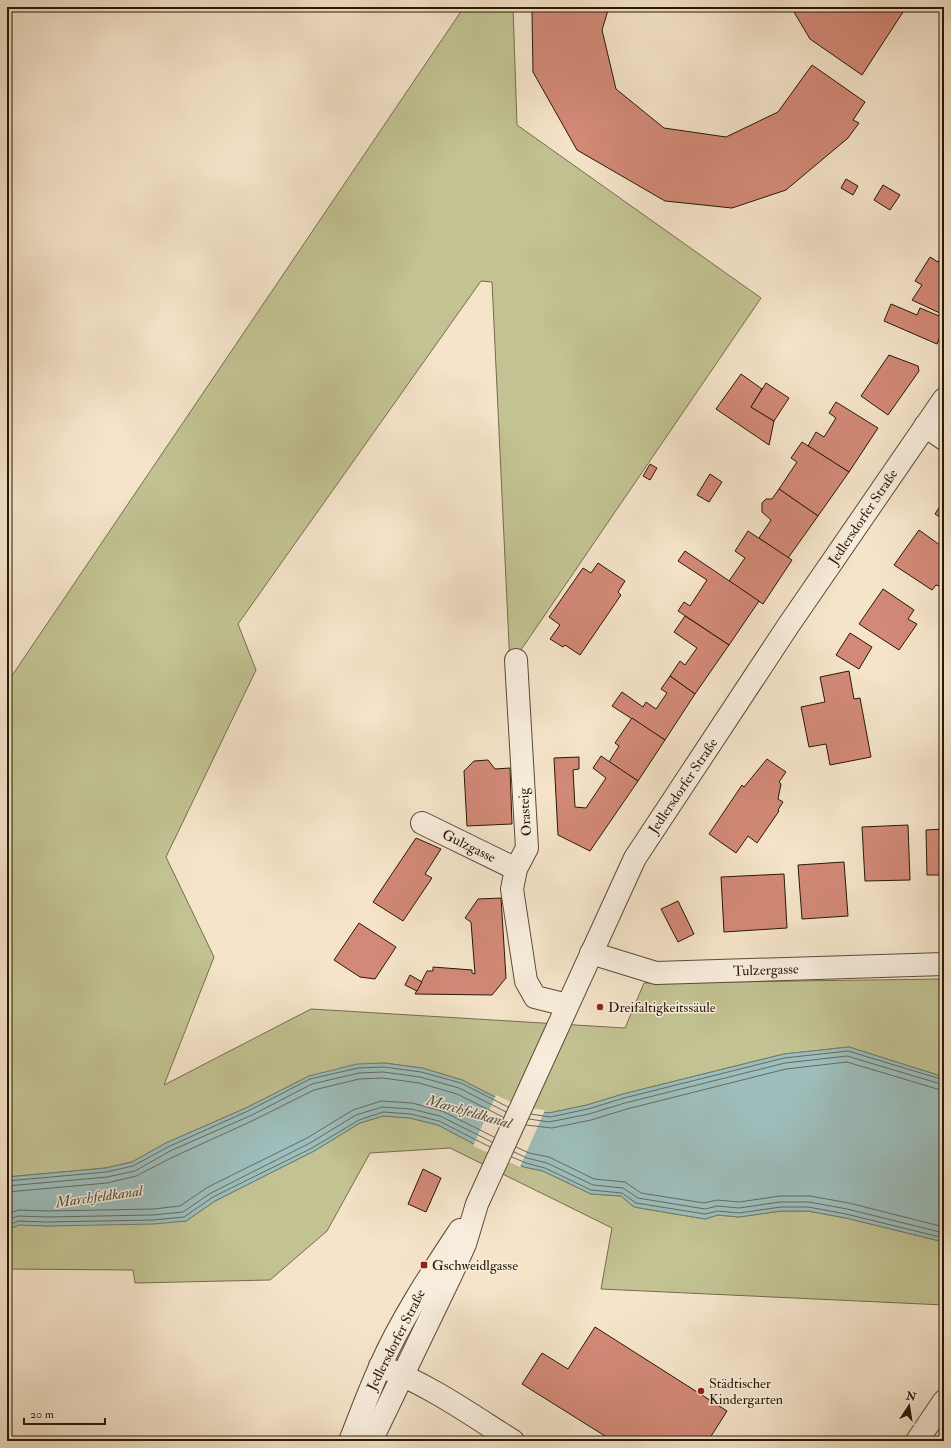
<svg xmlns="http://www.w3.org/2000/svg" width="951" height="1448" viewBox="0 0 951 1448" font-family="'IM FELL Double Pica',serif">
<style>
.green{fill:#c2c292;stroke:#756d4b}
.water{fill:#9dbebc;stroke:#6e7c72}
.pier{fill:#f5e4ca}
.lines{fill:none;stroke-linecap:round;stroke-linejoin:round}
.shore{stroke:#626b60;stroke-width:1}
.building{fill:#d28977;stroke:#281804}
.minor-casing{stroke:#5b4b36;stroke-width:24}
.tertiary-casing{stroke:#5b4b36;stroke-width:24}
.minor{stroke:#f8eddd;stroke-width:22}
.tertiary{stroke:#f8eddd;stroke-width:22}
.poi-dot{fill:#8f2418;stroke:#f8eddd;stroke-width:1.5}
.labels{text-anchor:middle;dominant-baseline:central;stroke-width:3;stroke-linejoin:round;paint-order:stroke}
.street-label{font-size:14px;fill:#281804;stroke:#f8eddd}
.poi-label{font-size:14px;fill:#281804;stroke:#f8eddd;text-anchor:start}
.water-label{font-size:15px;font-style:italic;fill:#515244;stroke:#f8eddd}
</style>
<rect width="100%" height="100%" fill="#f5e4ca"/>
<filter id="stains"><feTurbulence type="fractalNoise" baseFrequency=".005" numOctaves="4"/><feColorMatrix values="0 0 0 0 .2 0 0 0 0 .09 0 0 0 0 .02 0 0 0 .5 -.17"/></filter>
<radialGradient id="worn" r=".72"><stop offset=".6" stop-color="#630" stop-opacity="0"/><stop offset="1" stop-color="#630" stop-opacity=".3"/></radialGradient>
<g class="green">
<path d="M464,7H513L517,125L761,298L510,666L492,282L481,281L238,624L256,670L166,857L214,957L164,1085L311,1009L625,1028L644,983L944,979V1077L849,1047L784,1054L623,1094L587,1105L549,1113L520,1109L495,1097L462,1080L422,1068L384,1063L309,1076L248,1107L166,1143L132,1162L106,1168L7,1177V683Z"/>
<path d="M383,1116L410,1118L438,1125L474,1144L524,1167L543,1171L591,1194L621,1196L634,1207L705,1219L718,1215L739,1217L781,1211H808L846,1218L944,1242V1305L601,1289L612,1228L450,1148L370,1153L327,1231L270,1280L135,1283L133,1270L7,1269V1230L19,1224L47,1226L186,1221L215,1201L314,1151L360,1123Z"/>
</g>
<path class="water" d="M849,1047L944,1077V1242L846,1218L808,1211H781L739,1217L718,1215L705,1219L634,1207L621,1196L591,1194L543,1171L524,1167L474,1144L438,1125L410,1118L383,1116L360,1123L314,1151L215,1201L186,1221L154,1224L47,1226L19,1225L7,1230V1177L106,1168L132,1162L166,1143L248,1107L309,1076L357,1064L384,1063L422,1068L462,1080L495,1097L520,1109L549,1113L587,1105L623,1094L784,1054Z"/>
<path class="pier" d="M496,1095L521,1107L545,1110L520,1167L473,1146Z"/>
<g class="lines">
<g class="shore">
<path d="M531,1114L550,1117L588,1109L624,1098L784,1058L848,1051L944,1080"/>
<path d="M529,1119L549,1122L589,1114L625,1103L785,1063L847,1056L944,1085"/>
<path d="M526,1125L552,1128L591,1120L627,1109L786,1069L847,1062L944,1091"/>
<path d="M516,1147L529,1153L549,1157L594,1179L625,1182L641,1193L704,1203L717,1200L739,1202L780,1196H810L849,1203L944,1227"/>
<path d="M514,1152L527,1158L547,1163L593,1185L623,1188L638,1198L705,1209L717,1206L739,1208L780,1202H809L847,1209L944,1233"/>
<path d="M512,1157L526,1163L545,1168L591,1190L622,1193L636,1203L705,1214L718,1211L739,1213L781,1207H808L846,1214L944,1238"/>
<path d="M7,1181L106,1172L133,1166L168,1147L250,1110L310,1079L358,1068L384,1067L421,1072L461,1083L508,1107"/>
<path d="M7,1186L107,1177L135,1171L170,1151L252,1115L312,1084L359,1073L383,1072L420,1077L459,1088L506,1112"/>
<path d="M7,1192L107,1183L136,1176L173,1157L254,1120L314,1090L359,1079L383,1078L419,1083L457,1094L503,1117"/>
<path d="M7,1214L19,1210L47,1211L153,1209L180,1206L208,1187L307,1138L353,1110L381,1101L412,1103L442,1111L494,1137"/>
<path d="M7,1220L18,1216L47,1217L153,1215L183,1212L211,1193L310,1143L356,1115L382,1107L411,1109L440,1116L492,1142"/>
<path d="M7,1226L18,1221L47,1222L153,1220L184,1217L213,1197L312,1148L359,1120L383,1112L411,1114L439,1121L490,1147"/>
</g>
</g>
<g class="building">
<path d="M533,7H609L602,30L616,89L664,128L726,137L778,112L812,65L865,102L853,120L859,123L848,138L786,190L732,208L665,201L577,150L533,72L532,11Z"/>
<path d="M791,7H915L903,12L862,75L810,39Z"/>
<path d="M846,179L858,186L853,195L841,188Z"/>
<path d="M883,185L900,195L890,210L874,200Z"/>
<path d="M944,253V315L912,300L922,285L915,281L930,257L938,262Z"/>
<path d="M891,304L917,315L920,308L944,318V328L937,344L884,321Z"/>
<path d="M889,355L918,366L919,371L888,415L861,396Z"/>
<path d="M741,374L762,389L751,407L774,421L769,445L716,409Z"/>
<path d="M766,383L789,398L774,421L751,407Z"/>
<path d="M836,402L878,428L849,472L808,446L816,432L824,437L836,418L829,413Z"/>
<path d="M802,442L849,472L818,516L779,489L797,462L791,458Z"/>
<path d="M650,464L657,468L650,480L643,476Z"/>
<path d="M710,474L722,482L709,502L697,495Z"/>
<path d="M779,489L818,516L788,558L759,538L771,520L762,512V503L766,499H772Z"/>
<path d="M944,500V520L935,514Z"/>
<path d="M919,530L944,548V588L936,585L932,590L894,565Z"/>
<path d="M748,531L792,560L763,604L729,581L745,558L735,551Z"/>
<path d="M685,551L759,601L729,645L678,611L684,602L690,606L707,580L678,561Z"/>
<path d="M598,563L625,581L618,592L621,595L580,655L565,645L563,647L550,639L560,625L549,617L583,568L591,573Z"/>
<path d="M883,589L914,610L908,619L917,624L899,650L859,624Z"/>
<path d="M685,616L729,645L695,694L670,676L680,661L685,665L697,648L674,632Z"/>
<path d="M850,633L872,647L859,669L836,655Z"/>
<path d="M849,671L854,699L860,698L871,757L830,765L826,744L809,747L801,707L825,702L820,677Z"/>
<path d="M670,676L695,694L665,740L612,706L622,692L643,707L646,702L656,709L667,693L661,689Z"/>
<path d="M632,718L665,740L638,781L609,762L619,746L615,743Z"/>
<path d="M601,756L638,781L590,851L558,835L554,758L579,757V769L573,770L575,807L586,808L606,778L593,768Z"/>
<path d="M767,759L786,772L779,782L781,784L778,799L783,802L778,810L779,811L757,843L748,836L736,853L709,834L742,785L744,787Z"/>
<path d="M488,760L495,769L510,768L512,824L467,826L464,771L474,761Z"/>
<path d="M908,825L910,880L865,881L862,827Z"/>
<path d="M944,829V875H927L926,830Z"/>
<path d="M416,838L441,849L425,874L432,878L403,921L373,902Z"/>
<path d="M844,862L848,916L802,919L798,865Z"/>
<path d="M784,874L787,928L724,932L721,877Z"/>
<path d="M501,898L506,978L492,995L415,994L427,971H433V967L472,970V973L475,974L471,922L465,918L478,899Z"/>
<path d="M678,901L694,934L678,942L661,909Z"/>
<path d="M359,923L396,947L375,979L360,977L334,960Z"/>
<path d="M410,975L422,982L417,991L405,985Z"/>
<path d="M423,1169L441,1178L426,1212L408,1204Z"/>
<path d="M595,1327L727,1411L708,1441H613L522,1384L542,1353L568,1369Z"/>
</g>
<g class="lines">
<g class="minor-casing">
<g id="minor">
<path d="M925,426L944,439"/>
<path d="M516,660L527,848L516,869L512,889L526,981L535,997L567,1005"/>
<path d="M422,823L516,869"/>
<path d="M591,953L656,973L944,964"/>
<path d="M380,1366C428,1384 470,1414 513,1441"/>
<path d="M917,1441L944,1401"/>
</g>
</g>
<g class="tertiary-casing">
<g id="tertiary">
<path d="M350,1441C360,1416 369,1391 380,1367C401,1319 431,1274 460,1230"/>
<path d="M371,1441L451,1275L465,1244L477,1204L635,858L788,626L944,399"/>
</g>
</g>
<use href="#minor" class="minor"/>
<use href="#tertiary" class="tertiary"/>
</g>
<g class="poi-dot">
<circle cx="600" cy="1007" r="4"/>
<rect x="420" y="1261" width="8" height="8" rx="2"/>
<circle cx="701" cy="1391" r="4"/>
</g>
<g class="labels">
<g class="street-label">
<text transform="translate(863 517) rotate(-56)">Jedlersdorfer Straße</text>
<text transform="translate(683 786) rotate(-56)">Jedlersdorfer Straße</text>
<text transform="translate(525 812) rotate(-94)">Orasteig</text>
<text transform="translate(469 846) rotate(26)">Gulzgasse</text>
<text transform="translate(766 970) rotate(-2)">Tulzergasse</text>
<text transform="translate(396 1340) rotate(-63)">Jedlersdorfer Straße</text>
</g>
<g class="poi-label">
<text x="608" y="1007">Dreifaltigkeitssäule</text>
<text x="432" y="1265">Gschweidlgasse</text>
<text x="709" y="1383">Städtischer<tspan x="709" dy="16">Kindergarten</tspan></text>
</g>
<g class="water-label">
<text transform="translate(469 1112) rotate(16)">Marchfeldkanal</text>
<text transform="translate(99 1197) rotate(-8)">Marchfeldkanal</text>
</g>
</g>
<rect width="951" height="1448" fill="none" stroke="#f5e4ca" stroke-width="24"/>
<rect x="8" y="8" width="935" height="1432" fill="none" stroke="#281804" stroke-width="2"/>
<rect x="12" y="12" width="927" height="1424" fill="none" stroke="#281804"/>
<g transform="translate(909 1406) rotate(12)" stroke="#f8eddd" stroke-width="3" paint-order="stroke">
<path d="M0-3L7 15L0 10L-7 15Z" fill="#281804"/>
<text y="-6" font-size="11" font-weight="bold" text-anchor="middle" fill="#281804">N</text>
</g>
<path d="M24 1418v6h81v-6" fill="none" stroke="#281804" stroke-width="2"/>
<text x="30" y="1418" font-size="12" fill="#281804" stroke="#f8eddd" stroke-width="3" paint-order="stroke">20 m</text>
<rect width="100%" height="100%" filter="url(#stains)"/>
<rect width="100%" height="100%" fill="url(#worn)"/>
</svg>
